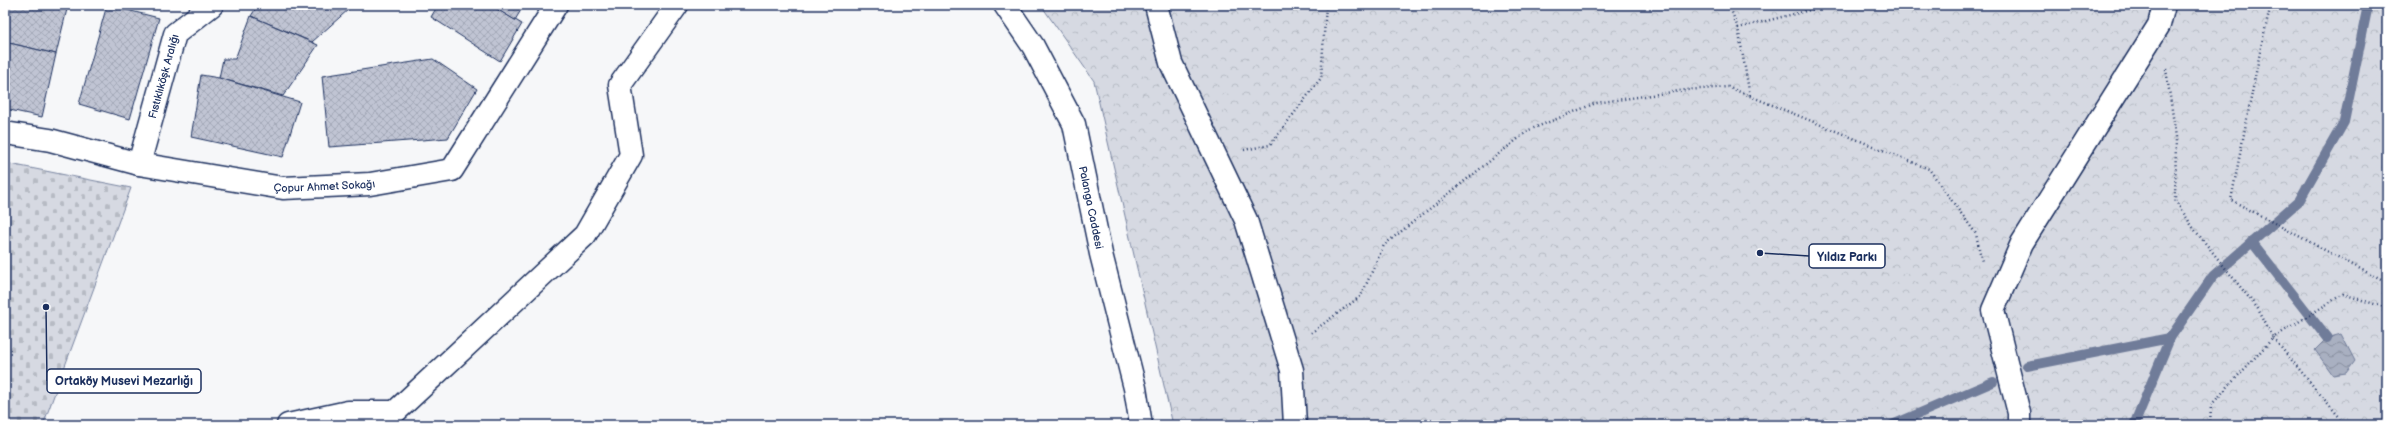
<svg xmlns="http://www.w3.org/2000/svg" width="2392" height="430" viewBox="0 0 2392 430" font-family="'Balsamiq Sans',sans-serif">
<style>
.forest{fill:url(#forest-crowns);stroke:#7884a0}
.cemetery{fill:url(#cemetery-stones);stroke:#7884a0}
.water{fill:url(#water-waves);stroke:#707c99}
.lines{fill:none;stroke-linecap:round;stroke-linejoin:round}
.stream{stroke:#707c99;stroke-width:10}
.building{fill:url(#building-cross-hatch);stroke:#1b2f5e}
.minor-casing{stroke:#1b2f5e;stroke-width:25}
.major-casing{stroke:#1b2f5e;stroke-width:25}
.path{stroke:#1b2f5e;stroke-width:2.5;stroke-dasharray:1 3;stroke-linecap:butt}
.minor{stroke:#fff;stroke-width:22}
.major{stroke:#fff;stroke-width:22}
.labels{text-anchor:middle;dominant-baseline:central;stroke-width:3;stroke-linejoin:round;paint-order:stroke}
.street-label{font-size:11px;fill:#1b2f5e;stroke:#fff}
.leader{fill:none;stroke:#1b2f5e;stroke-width:1.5}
.callout-dot{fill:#1b2f5e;stroke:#fff;stroke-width:1.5}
.callout{fill:#fff;stroke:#1b2f5e;stroke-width:1.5}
.callout-label{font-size:12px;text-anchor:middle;font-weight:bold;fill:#1b2f5e}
</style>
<defs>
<pattern id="forest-crowns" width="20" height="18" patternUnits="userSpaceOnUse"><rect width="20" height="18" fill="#d6d9e2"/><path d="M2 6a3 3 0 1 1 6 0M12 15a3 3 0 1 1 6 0" fill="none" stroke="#b7bbc4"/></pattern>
<pattern id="cemetery-stones" width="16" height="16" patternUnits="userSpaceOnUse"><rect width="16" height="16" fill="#d6d9e2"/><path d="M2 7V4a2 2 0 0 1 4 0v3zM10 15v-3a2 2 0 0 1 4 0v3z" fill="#b7bbc4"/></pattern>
<pattern id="water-waves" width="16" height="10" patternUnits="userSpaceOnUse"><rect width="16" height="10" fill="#a9b0c1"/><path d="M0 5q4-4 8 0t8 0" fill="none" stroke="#8990a0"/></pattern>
<pattern id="building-cross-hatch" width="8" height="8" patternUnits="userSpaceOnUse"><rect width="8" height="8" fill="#c0c4d3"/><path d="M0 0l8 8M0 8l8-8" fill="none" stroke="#a4a9b8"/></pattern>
</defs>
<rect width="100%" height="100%" fill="#f6f7f9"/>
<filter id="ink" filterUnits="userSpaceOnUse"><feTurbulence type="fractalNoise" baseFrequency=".025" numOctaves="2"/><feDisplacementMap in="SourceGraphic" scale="8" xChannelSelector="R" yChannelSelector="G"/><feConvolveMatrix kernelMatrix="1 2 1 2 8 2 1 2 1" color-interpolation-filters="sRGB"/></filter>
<g filter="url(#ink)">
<path class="forest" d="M1041,5H2387V425H1173L1094,81Z"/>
<path class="cemetery" d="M5,163L131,188L43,425H5Z"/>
<path class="water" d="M2341,334L2355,361L2346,373L2333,375L2315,350L2327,338Z"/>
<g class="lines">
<g class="stream">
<path d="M2252,242L2327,338"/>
<path d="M2027,366L2170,338"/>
<path d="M1892,425L1993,382"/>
<path d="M2134,425L2170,338L2213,276L2299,201L2344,122L2368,5"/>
</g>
</g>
<g class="building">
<path d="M5,5H68L56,54L5,42Z"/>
<path d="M107,5L159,18L130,119L79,104Z"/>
<path d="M258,5H345L349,9L312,42L251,16Z"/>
<path d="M438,5H490L522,24L500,61L431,17Z"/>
<path d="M490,5H524L515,20Z"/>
<path d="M251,16L318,45L283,96L219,78L223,59H235Z"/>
<path d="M5,42L56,54L42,117L5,109Z"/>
<path d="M433,59L477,89L448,138L329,147L322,76Z"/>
<path d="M201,75L219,78L300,102L283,157L191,137Z"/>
</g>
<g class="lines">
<g class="minor-casing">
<g id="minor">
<path d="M1156,5L1171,63L1246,220L1292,370L1295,425"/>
<path id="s1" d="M5,133L50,140L139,164L283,188L370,184L452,170L556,5"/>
<path id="s2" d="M139,164L175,34L212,5"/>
<path d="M288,425L348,412H395L585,235L631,155L620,85L677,5"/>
<path d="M2019,425V413L1993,310L2022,243L2159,25L2164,5"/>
</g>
</g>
<g class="major-casing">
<g id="major">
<path id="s3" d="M1005,5L1033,46L1074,124L1101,254L1135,388L1141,425"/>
</g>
</g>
<g class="path">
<path d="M1729,5L1738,28L1750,96"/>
<path d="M2271,5L2262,42L2231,200L2383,281L2387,286"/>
<path d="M1738,28L1830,5"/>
<path d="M2166,69L2176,137L2175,200L2194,229L2258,309L2273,338L2343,294L2387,308"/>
<path d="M1244,150L1270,145L1321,78L1326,5"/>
<path d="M1311,333L1361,296L1384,245L1529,130L1596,103L1686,90L1728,87L1929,169L1976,234L1982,262"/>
<path d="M2210,425L2211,405L2273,338L2346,425"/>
</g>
<use href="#minor" class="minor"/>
<use href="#major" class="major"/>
</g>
</g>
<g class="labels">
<g class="street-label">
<text stroke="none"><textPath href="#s2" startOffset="91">Fıstıklıköşk Aralığı</textPath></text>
<text stroke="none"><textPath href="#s1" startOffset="325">Çopur Ahmet Sokağı</textPath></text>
<text stroke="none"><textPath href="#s3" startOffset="223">Palanga Caddesi</textPath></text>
</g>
</g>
<path class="leader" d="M1760 253L1809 256M46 307L47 381"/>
<g class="callout-dot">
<circle cx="1760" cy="253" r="4"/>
<circle cx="46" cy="307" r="4"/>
</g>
<g class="callout">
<rect x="1809" y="244" width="76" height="24" rx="4"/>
<rect x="47" y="369" width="154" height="24" rx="4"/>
</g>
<g class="callout-label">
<text x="1847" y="261">Yıldız Parkı</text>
<text x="124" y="385">Ortaköy Musevi Mezarlığı</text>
</g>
<rect width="2392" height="430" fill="none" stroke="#fff" stroke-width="20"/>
<rect x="10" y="10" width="2372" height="410" fill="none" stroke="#1b2f5e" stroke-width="1.5" filter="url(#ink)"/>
</svg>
